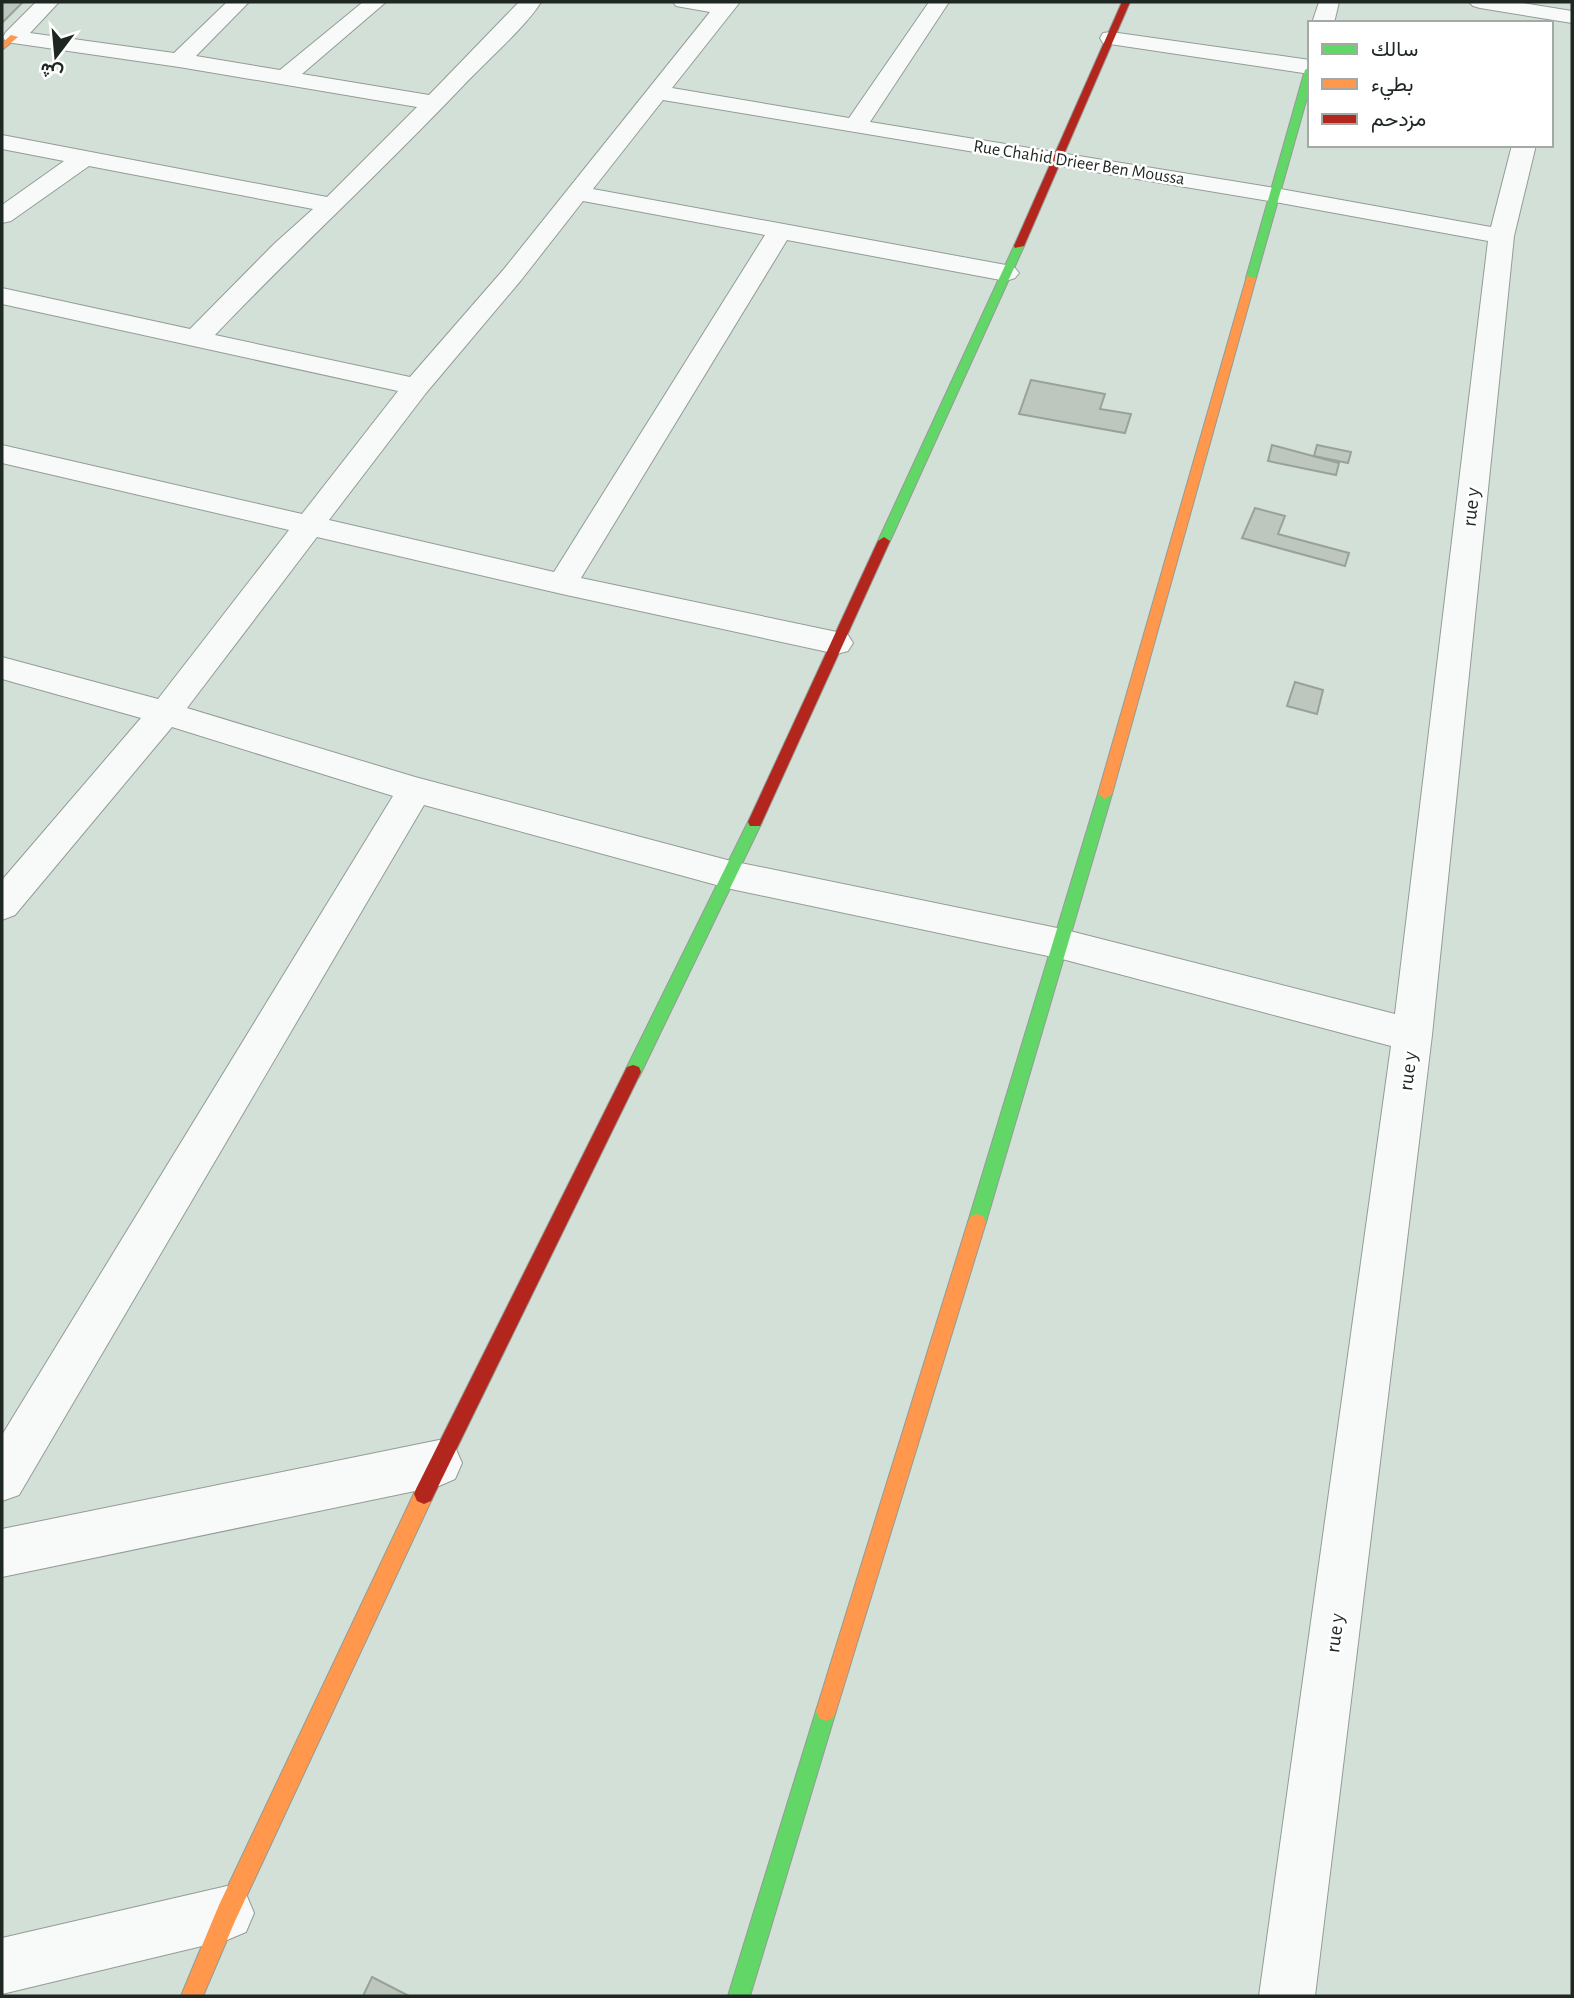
<svg xmlns="http://www.w3.org/2000/svg" width="1574" height="1998" viewBox="0 0 1574 1998" font-family="'Alegreya Sans',Vazirmatn,sans-serif">
<style>
.building{fill:#bec7be;stroke:#99a199;stroke-width:2}
.lines{fill:none;stroke-linecap:round;stroke-linejoin:round}
.street-casing{stroke:#939c96;stroke-width:2}
.fast-casing{stroke:#939c96;stroke-width:2}
.slow-casing{stroke:#939c96;stroke-width:2}
.jam-casing{stroke:#939c96;stroke-width:2}
.street{fill:#f8faf9;fill-rule:evenodd}
.fast{fill:#63d668;fill-rule:evenodd}
.slow{fill:#ff974d;fill-rule:evenodd}
.jam{fill:#b3261e;fill-rule:evenodd}
.labels{text-anchor:middle;dominant-baseline:central;stroke-width:5;stroke-linejoin:round;paint-order:stroke}
.far-street-label{font-size:18px;fill:#1e2721;stroke:#fff}
.street-label{font-size:21px;fill:#1e2721;stroke:#fff}
</style>
<rect width="100%" height="100%" fill="#d3e0d7"/>
<g class="building">
<path d="M2,2H23L2,23Z"/>
<path d="M1031,380L1105,394L1100,409L1131,414L1125,433L1019,414Z"/>
<path d="M1272,445L1339,463L1336,475L1268,461Z"/>
<path d="M1317,445L1351,452L1348,463L1314,456Z"/>
<path d="M1255,508L1285,516L1278,534L1349,553L1345,566L1242,538Z"/>
<path d="M1295,682L1323,690L1317,714L1287,706Z"/>
<path d="M372,1977L409,1996H363Z"/>
</g>
<g class="lines">
<g class="street-casing">
<g id="street">
<path d="M36,2H59L30,33L174,53L227,2H249L196,56L280,70L363,2H386L302,74L429,95L519,2H541C526,27 483,64 461,88C381,172 295,251 215,335L410,377L504,269L710,12L676,6L673,2H740L672,88L849,118L929,2H949L870,122L1275,188L1491,227L1512,145H1536L1514,236L1432,1035L1315,1996H1259L1391,1046L1062,959L731,889L424,805L19,1495L2,1501V1435L393,796L172,727L15,915L2,920V880L141,718L2,679V657L158,699L289,530L2,463V445L302,514L398,391L2,304V288L190,329L274,244L313,209L89,166L11,221L2,223V205L64,161L2,149V135L327,197L417,107L179,67L6,42L3,37L6,32ZM663,100L1275,202L1488,241L1395,1014L1062,929L731,861L415,777L187,708L317,537L562,594L837,654L848,651L853,643L848,635L837,632L581,578L787,240L1006,281L1015,278L1019,273L1015,268L1006,265L593,189ZM583,201L765,235L554,572L329,520L426,393L522,279Z"/>
<path d="M1319,2H1339L1334,23H1312Z"/>
<path d="M1469,2H1517L1572,11V23L1480,8L1473,6Z"/>
<path d="M1111,32L1310,60V74L1103,43L1100,38L1103,33Z"/>
<path d="M439,1440L455,1447L462,1463L455,1479L439,1486L2,1577V1529Z"/>
<path d="M227,1886L246,1894L254,1913L246,1932L227,1940L2,1994V1938Z"/>
</g>
</g>
<g class="fast-casing">
<g id="fast">
<path d="M1310,67V87L1256,278L1247,280L1246,278L1305,70Z"/>
<path d="M1015,244L1024,246L890,541L884,545L880,544L878,541Z"/>
<path d="M1105,789L1112,794L986,1222L983,1228L977,1230L971,1228L968,1222L1098,794Z"/>
<path d="M755,816L762,822L639,1077L633,1079L627,1077L625,1072L627,1067L748,822Z"/>
<path d="M826,1701L833,1704L836,1711L750,1996H728L816,1711L819,1704Z"/>
</g>
</g>
<g class="slow-casing">
<g id="slow">
<path d="M11,35L18,37L2,50V43Z"/>
<path d="M1247,276L1256,278L1112,794L1105,799L1098,794Z"/>
<path d="M977,1214L983,1216L986,1222L836,1711L833,1718L826,1721L819,1718L816,1711L968,1222L971,1216Z"/>
<path d="M424,1484L431,1487L434,1494L431,1501L235,1921L203,1996H181L219,1905L417,1487Z"/>
</g>
</g>
<g class="jam-casing">
<g id="jam">
<path d="M1122,2H1130L1024,246L1015,248L1014,246Z"/>
<path d="M884,537L890,541L762,822L760,826H750L748,822L878,541Z"/>
<path d="M633,1065L639,1067L641,1072L431,1501L424,1504L417,1501L414,1494L417,1487L627,1067Z"/>
</g>
</g>
<use href="#street" class="street"/>
<use href="#fast" class="fast"/>
<use href="#slow" class="slow"/>
<use href="#jam" class="jam"/>
</g>
<g class="labels">
<g class="far-street-label">
<text transform="translate(1079 163) rotate(9)">Rue Chahid Drieer Ben Moussa</text>
</g>
<g class="street-label">
<text transform="translate(1471 507) rotate(-84)">rue y</text>
<text transform="translate(1408 1071) rotate(-83)">rue y</text>
<text transform="translate(1335 1633) rotate(-83)">rue y</text>
</g>
</g>
<rect width="1574" height="1998" fill="none" stroke="#1e2721" stroke-width="7"/>
<rect x="1308" y="21" width="245" height="126" fill="#ffffff" stroke="#a5a9a6" stroke-width="2"/>
<rect x="1322" y="44" width="35" height="10" fill="#63d668" stroke="#a5a9a6" stroke-width="2"/>
<text x="1371" y="56" font-size="21" fill="#1e2721">سالك</text>
<rect x="1322" y="79" width="35" height="10" fill="#ff974d" stroke="#a5a9a6" stroke-width="2"/>
<text x="1371" y="91" font-size="21" fill="#1e2721">بطيء</text>
<rect x="1322" y="114" width="35" height="10" fill="#b3261e" stroke="#a5a9a6" stroke-width="2"/>
<text x="1371" y="126" font-size="21" fill="#1e2721">مزدحم</text>
<g transform="translate(56 56) rotate(196)" stroke="#ffffff" stroke-width="5" paint-order="stroke">
<path d="M0-5L12 26L0 18L-12 26Z" fill="#1e2721"/>
<text y="-10" font-size="19" font-weight="bold" text-anchor="middle" fill="#1e2721">ش</text>
</g>
</svg>
